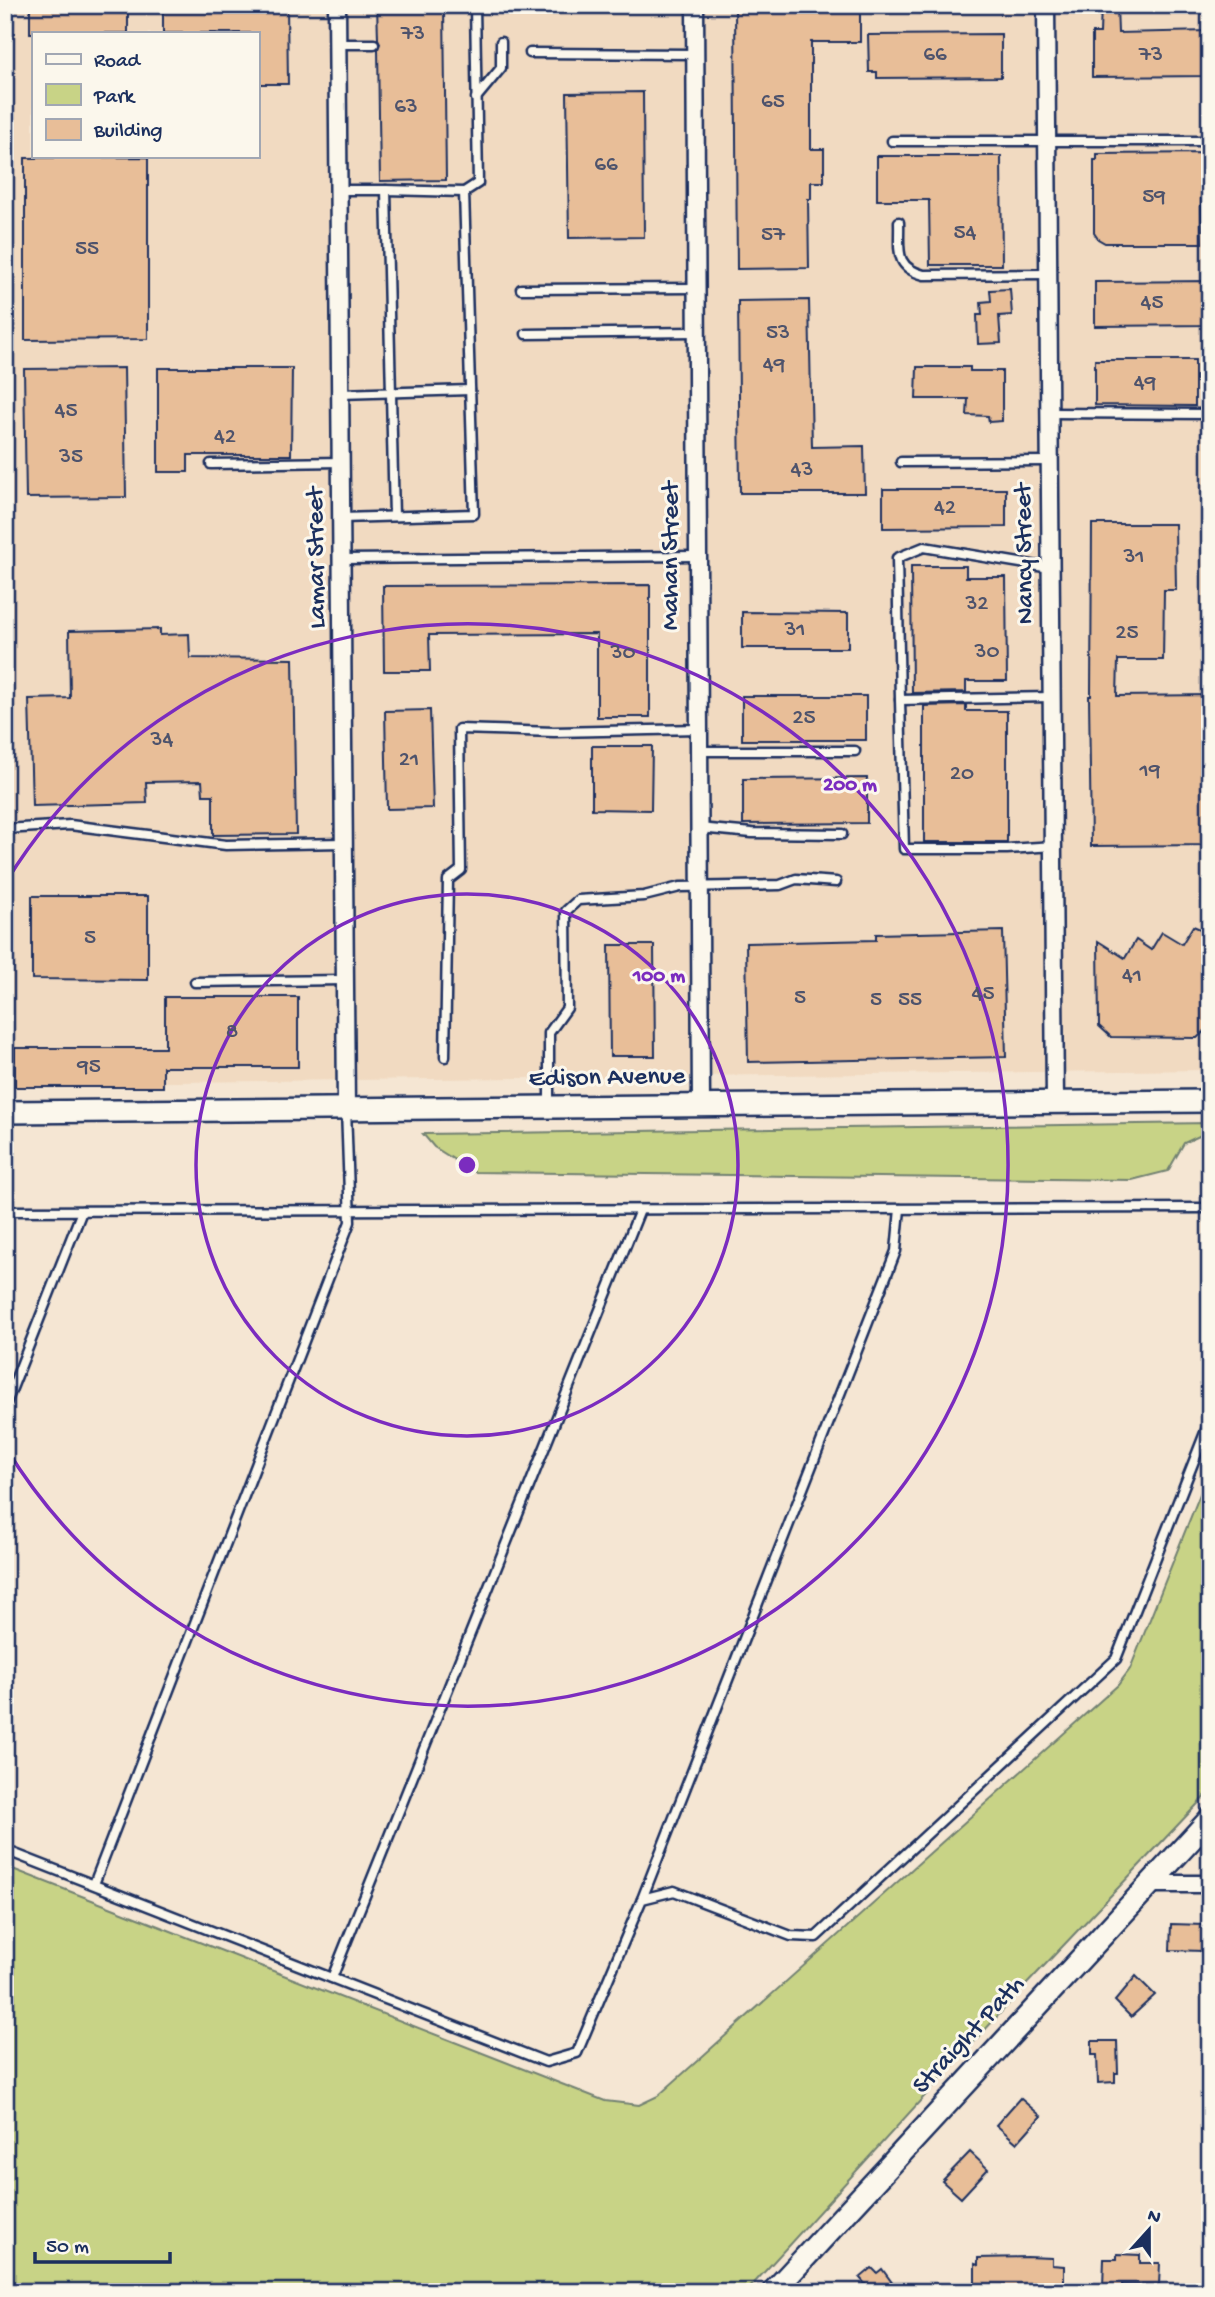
<svg xmlns="http://www.w3.org/2000/svg" width="1215" height="2297" viewBox="0 0 1215 2297" font-family="'Gochi Hand',sans-serif">
<style>
.built{fill:#f1dac1;fill-rule:evenodd}
.green{fill:#c8d386;stroke:#728172;stroke-width:2}
.building{fill:#e8be98;stroke:#1b2f5e;stroke-width:2}
.lines{fill:none;stroke-linecap:round;stroke-linejoin:round}
.lane-casing{stroke:#1b2f5e;stroke-width:13}
.street-casing{stroke:#1b2f5e;stroke-width:21}
.secondary-casing{stroke:#1b2f5e;stroke-width:26}
.lane{stroke:#fbf7ec;stroke-width:8}
.street{stroke:#fbf7ec;stroke-width:16}
.secondary{stroke:#fbf7ec;stroke-width:21}
.ring{fill:none;stroke:#7b2cbf;stroke-width:3.5}
.labels{text-anchor:middle;dominant-baseline:central;stroke-width:6;stroke-linejoin:round;paint-order:stroke}
.number-label{font-size:23px;fill:#4e536c}
.street-label{font-size:26px;fill:#1b2f5e;stroke:#fbf7ec}
.centre{fill:#7b2cbf;stroke:#fbf7ec;stroke-width:3.5}
.ring-label{font-size:21px;text-anchor:middle;font-weight:bold;fill:#7b2cbf;stroke:#fbf7ec;stroke-width:6;stroke-linejoin:round;paint-order:stroke}
</style>
<rect width="100%" height="100%" fill="#f5e6d3"/>
<filter id="ink" filterUnits="userSpaceOnUse"><feTurbulence type="fractalNoise" baseFrequency=".0143" numOctaves="2"/><feDisplacementMap in="SourceGraphic" scale="14" xChannelSelector="R" yChannelSelector="G"/><feConvolveMatrix kernelMatrix="1 2 1 2 8 2 1 2 1" color-interpolation-filters="sRGB"/></filter>
<g filter="url(#ink)">
<path class="built" d="M5,5H1210V1070L5,1084ZM33,33H257V156H33Z"/>
<g class="green">
<path d="M1210,1123V1131L1184,1143L1168,1171L1132,1180L474,1172L434,1147L423,1134Z"/>
<path d="M1210,1469V1791L1024,1987L746,2292H5V1866L605,2101L639,2105L658,2096L1118,1685L1130,1669Z"/>
</g>
<g class="building">
<rect x="30" y="5" width="98" height="28"/>
<path d="M163,5H287L288,84H257V33H163Z"/>
<path d="M377,5H444L446,180L380,181L378,49L380,43L378,39Z"/>
<path d="M735,5H860V42H811V149H824V182H811V199H808L809,268L737,269Z"/>
<path d="M1101,5H1117L1118,33L1210,31V76L1092,77V33H1100Z"/>
<path d="M1001,34V77L877,78V72H869L868,35Z"/>
<path d="M643,92L644,237L569,238L567,93Z"/>
<path d="M1210,153V198H1201L1202,243H1105L1098,239L1094,233V160H1097V154Z"/>
<path d="M877,156H1001L1002,265H930L929,200H877Z"/>
<path d="M148,157V339L25,340V158Z"/>
<path d="M1210,281V325L1095,326V282Z"/>
<path d="M1010,289L1012,315L999,316L1001,343L978,344L977,315H982L981,302L991,301L990,290Z"/>
<path d="M809,300L812,447L864,446L865,493H740L738,301Z"/>
<path d="M1095,360H1195V406L1095,405Z"/>
<path d="M917,367H970V371H1002V421L989,422L988,416L967,415L968,399H916Z"/>
<path d="M124,368L126,497L26,498L24,369Z"/>
<path d="M158,368H292L291,455H188V472H158Z"/>
<path d="M883,489H1006V527L883,528Z"/>
<path d="M1092,524H1175L1176,590H1164L1163,660H1118L1117,696L1210,695V845L1091,846L1089,696H1091Z"/>
<path d="M911,566H966V577H1006L1007,681H966V692L912,693Z"/>
<path d="M650,585V717H597V634L429,635L430,671H384L383,586Z"/>
<path d="M742,612L848,613V648H742Z"/>
<path d="M160,629V635L189,634L190,658L293,659L296,834L213,835V795H203L202,781L146,782L147,803L32,806L29,699L70,698L69,631Z"/>
<rect x="742" y="696" width="124" height="44"/>
<path d="M966,705V711H1007V842H924V706Z"/>
<path d="M430,710L433,808L387,809L385,711Z"/>
<path d="M592,746H652L651,810L592,809Z"/>
<path d="M867,778V823L743,824V779Z"/>
<path d="M32,896H148V980L32,979Z"/>
<path d="M1193,926L1210,933V1026L1197,1038L1111,1037L1099,1026L1098,941L1125,958L1136,940L1151,950L1162,932L1182,944Z"/>
<path d="M1003,931L1006,1057L748,1062L746,943L876,940V934Z"/>
<path d="M609,945H654L655,1056H610Z"/>
<path d="M165,997H298V1067H163V1087H15V1048H165Z"/>
<path d="M1171,1924L1204,1925L1203,1951L1170,1950Z"/>
<path d="M1136,1976L1155,1995L1131,2017L1115,2001Z"/>
<path d="M1092,2041H1117L1118,2073H1115V2082L1098,2083L1097,2055H1092Z"/>
<path d="M1020,2098L1041,2116L1017,2143L996,2125Z"/>
<path d="M970,2152L988,2169L961,2198L942,2181Z"/>
<path d="M1117,2254L1140,2255V2263H1160L1159,2285L1122,2284V2287H1103L1104,2259H1117Z"/>
<path d="M1027,2257L1052,2258V2265L1064,2266V2289L975,2290V2264L978,2265V2258Z"/>
<path d="M872,2268L877,2273L882,2269L899,2292H872L860,2278Z"/>
</g>
<g class="lines">
<g class="lane-casing">
<g id="lane">
<path d="M337,44H374"/>
<path d="M530,53L695,54"/>
<path d="M476,98L501,68V42"/>
<path d="M892,141H1210"/>
<path d="M339,190H386L394,516"/>
<path d="M386,190L464,192L478,183L475,5"/>
<path d="M899,222C900,249 893,267 924,275L1049,274"/>
<path d="M521,289L695,288"/>
<path d="M526,334L695,332"/>
<path d="M340,394L470,390"/>
<path d="M1049,413L1210,414"/>
<path d="M901,462L1049,461"/>
<path d="M211,464L341,462"/>
<path d="M342,518L474,514L464,192"/>
<path d="M343,559L697,556"/>
<path d="M1050,568L924,547L897,558L900,700L1052,697"/>
<path d="M900,700L904,849H1007L1054,846"/>
<path d="M698,751H855"/>
<path d="M699,828L752,833L842,834"/>
<path d="M5,829L70,825L226,845L344,843"/>
<path d="M195,982L345,980"/>
<path d="M445,1057L448,880L461,870L459,729L554,732L698,729"/>
<path d="M549,1105V1033L567,1008L566,911L578,900L644,896L680,887L780,885L796,879L836,882"/>
<path d="M5,1211L1210,1208"/>
<path d="M5,1406L82,1211"/>
<path d="M5,1850L546,2062L577,2053L642,1899L674,1891L791,1936L816,1937L1116,1659L1210,1420"/>
<path d="M94,1884L350,1222L346,1109"/>
<path d="M642,1899L896,1251L900,1209"/>
<path d="M332,1978L640,1210"/>
</g>
</g>
<g class="street-casing">
<g id="street">
<path d="M337,5L346,1109"/>
<path d="M695,5L701,1106"/>
<path d="M1046,5L1055,1103"/>
<path d="M1149,1884H1210"/>
</g>
</g>
<g class="secondary-casing">
<g id="secondary">
<path d="M5,1112L1210,1101"/>
<path d="M773,2292L1210,1819"/>
</g>
</g>
<use href="#lane" class="lane"/>
<use href="#street" class="street"/>
<use href="#secondary" class="secondary"/>
</g>
</g>
<g class="ring">
<circle cx="467" cy="1165" r="271"/>
<path d="M6 882A541 541 0 1 1 6 1448"/>
</g>
<g class="labels">
<g class="number-label">
<text x="413" y="34">73</text>
<text x="935" y="55">66</text>
<text x="1151" y="55">73</text>
<text x="773" y="102">65</text>
<text x="406" y="107">63</text>
<text x="606" y="165">66</text>
<text x="1154" y="197">59</text>
<text x="965" y="233">54</text>
<text x="773" y="235">57</text>
<text x="87" y="249">55</text>
<text x="1152" y="303">45</text>
<text x="778" y="333">53</text>
<text x="774" y="365">49</text>
<text x="1145" y="383">49</text>
<text x="66" y="411">45</text>
<text x="225" y="437">42</text>
<text x="71" y="457">35</text>
<text x="802" y="470">43</text>
<text x="945" y="508">42</text>
<text x="1134" y="557">31</text>
<text x="977" y="604">32</text>
<text x="795" y="630">31</text>
<text x="1127" y="633">25</text>
<text x="987" y="652">30</text>
<text x="623" y="653">30</text>
<text x="804" y="718">25</text>
<text x="162" y="740">34</text>
<text x="409" y="760">21</text>
<text x="1150" y="771">19</text>
<text x="962" y="774">20</text>
<text x="90" y="938">5</text>
<text x="1132" y="976">41</text>
<text x="983" y="994">45</text>
<text x="800" y="998">5</text>
<text x="876" y="1000">5</text>
<text x="910" y="1000">55</text>
<text x="232" y="1032">8</text>
<text x="89" y="1067">95</text>
</g>
<g class="street-label">
<text transform="translate(1026 554) rotate(-91)">Nancy Street</text>
<text transform="translate(672 556) rotate(-90)">Mahan Street</text>
<text transform="translate(318 558) rotate(-91)">Lamar Street</text>
<text transform="translate(607 1079) rotate(-1)">Edison Avenue</text>
<text transform="translate(970 2036) rotate(-47)">Straight Path</text>
</g>
</g>
<circle cx="467" cy="1165" r="10" class="centre"/>
<g class="ring-label">
<text x="850" y="790">200 m</text>
<text x="659" y="981">100 m</text>
</g>
<rect width="1215" height="2297" fill="none" stroke="#fbf7ec" stroke-width="28"/>
<rect x="14" y="14" width="1187" height="2269" fill="none" stroke="#1b2f5e" stroke-width="2.5" filter="url(#ink)"/>
<rect x="32" y="32" width="228" height="126" fill="#fbf7ec" stroke="#a1a7b3" stroke-width="2"/>
<rect x="46" y="54" width="35" height="10" fill="#fbf7ec" stroke="#a1a7b3" stroke-width="2"/>
<text x="94" y="66" font-size="21" fill="#1b2f5e">Road</text>
<rect x="46" y="84" width="35" height="21" fill="#c8d386" stroke="#a1a7b3" stroke-width="2"/>
<text x="94" y="102" font-size="21" fill="#1b2f5e">Park</text>
<rect x="46" y="119" width="35" height="21" fill="#e8be98" stroke="#a1a7b3" stroke-width="2"/>
<text x="94" y="136" font-size="21" fill="#1b2f5e">Building</text>
<g transform="translate(1149 2230) rotate(21)" stroke="#fbf7ec" stroke-width="5" paint-order="stroke">
<path d="M0-5L12 26L0 18L-12 26Z" fill="#1b2f5e"/>
<text y="-10" font-size="19" font-weight="bold" text-anchor="middle" fill="#1b2f5e">N</text>
</g>
<path d="M35 2252v10h135v-10" fill="none" stroke="#1b2f5e" stroke-width="3.5"/>
<text x="46" y="2252" font-size="21" fill="#1b2f5e" stroke="#fbf7ec" stroke-width="5" paint-order="stroke">50 m</text>
</svg>
